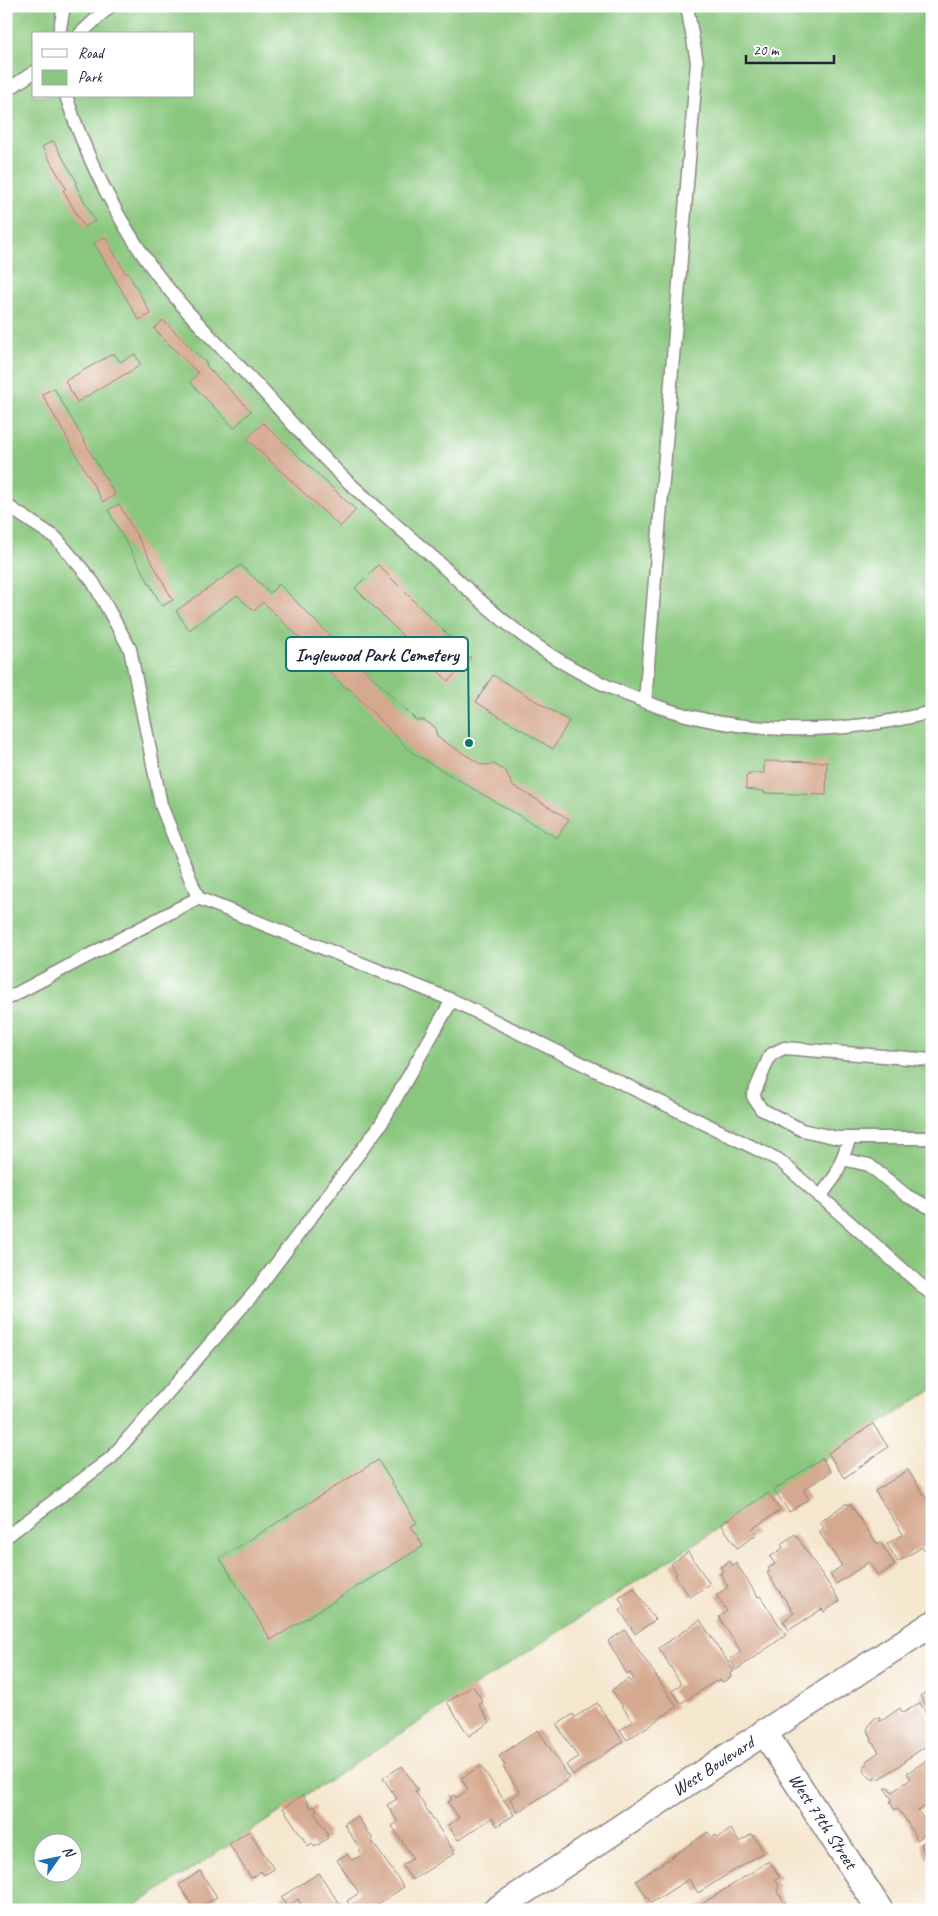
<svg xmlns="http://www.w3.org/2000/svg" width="938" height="1916" viewBox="0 0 938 1916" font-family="Caveat,sans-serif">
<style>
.green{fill:#89c77e;stroke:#56745c;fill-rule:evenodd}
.building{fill:#d5a98f}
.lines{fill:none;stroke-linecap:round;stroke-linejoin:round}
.service-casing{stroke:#8c8484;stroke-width:15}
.minor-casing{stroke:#8c8484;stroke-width:28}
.service{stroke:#fff;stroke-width:12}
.minor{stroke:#fff;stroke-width:25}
.labels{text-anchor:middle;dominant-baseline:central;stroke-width:5;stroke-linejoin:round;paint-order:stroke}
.street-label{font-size:18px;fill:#22223b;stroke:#fff}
.leader{fill:none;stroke:#0f766e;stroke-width:2}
.callout-dot{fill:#0f766e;stroke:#fff;stroke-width:2}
.callout{fill:#fff;stroke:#0f766e;stroke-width:2}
.callout-label{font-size:19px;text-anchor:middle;font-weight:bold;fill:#22223b}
</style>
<rect width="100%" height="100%" fill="#fff"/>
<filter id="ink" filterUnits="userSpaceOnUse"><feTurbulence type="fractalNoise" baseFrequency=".02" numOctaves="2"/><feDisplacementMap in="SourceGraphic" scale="10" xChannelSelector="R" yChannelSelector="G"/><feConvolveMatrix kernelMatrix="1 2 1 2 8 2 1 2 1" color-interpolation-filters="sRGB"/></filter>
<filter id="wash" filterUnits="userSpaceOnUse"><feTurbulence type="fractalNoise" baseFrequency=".0096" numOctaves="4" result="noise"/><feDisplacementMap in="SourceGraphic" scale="20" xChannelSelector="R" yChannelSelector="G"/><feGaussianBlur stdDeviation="1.12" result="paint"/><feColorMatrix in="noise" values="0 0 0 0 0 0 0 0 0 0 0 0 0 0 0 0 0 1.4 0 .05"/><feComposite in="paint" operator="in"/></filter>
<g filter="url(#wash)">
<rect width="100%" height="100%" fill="#f5e6ce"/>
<path class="green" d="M6,6H932V1390L129,1910H6ZM34,34H194V96H34ZM42,1844H72V1874H42Z"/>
<g id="blocks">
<g class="building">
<path d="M53,141L77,182L75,184L95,221L84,227L63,190L66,188L42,147Z"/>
<path d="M105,237L126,274L128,273L151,314L139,320L94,243Z"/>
<path d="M163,320L207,364L206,366L251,411L234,428L190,382L198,373L154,329Z"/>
<path d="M114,353L120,362L135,354L141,365L77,402L65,381Z"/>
<path d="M54,388L115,495L103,502L42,394Z"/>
<path d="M263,423L356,510L340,527L247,439Z"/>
<path d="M119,504L173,600L162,606L108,510Z"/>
<path d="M241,565L270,593L279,584L336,642L348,643L358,653L361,666L416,720H424L435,727L437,737L482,765L494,764L506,771L512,785L569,819L557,838L411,752L349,688L347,689L317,660L320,658L263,602L254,611L237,595L189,630L176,611Z"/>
<path d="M378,565L471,658L448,681L355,588Z"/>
<path d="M493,675L569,721L553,749L476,702Z"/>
<path d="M764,761L827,762L826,795L764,793V791L746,789V775H750L749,773H764Z"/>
<path d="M873,1424L888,1447L844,1478L828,1453Z"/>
<path d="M932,1440V1454L925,1444Z"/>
<path d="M822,1458L831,1472L803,1490L809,1499L789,1512L774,1490Z"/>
<path d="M378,1460L417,1523L411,1526L423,1546L271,1640L220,1558Z"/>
<path d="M908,1470L932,1507V1545L924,1550L922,1547L898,1562L887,1544L903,1534L875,1491Z"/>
<path d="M768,1493L780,1510L752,1529L757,1534L737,1548L721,1524Z"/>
<path d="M845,1504H850L877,1544L880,1542L895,1565L878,1576L869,1562L836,1584L830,1574L842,1566L819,1532L824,1528L820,1522Z"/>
<path d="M795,1534L840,1601L824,1612L822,1609L789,1630L783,1621L794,1613L767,1573L770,1571L768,1568L775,1564L770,1557L783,1548L781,1544Z"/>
<path d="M688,1552L710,1584L690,1597L675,1575L677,1574L671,1564Z"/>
<path d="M730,1561L732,1565L736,1563L758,1597L760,1596L786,1635L736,1670L730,1659L741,1652L719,1617L727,1611L716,1595L728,1587L720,1573L723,1571L720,1567Z"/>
<path d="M634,1588L655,1620L635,1634L620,1610L624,1607L619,1598Z"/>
<path d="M700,1620L734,1671L730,1673L731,1677L723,1682L720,1680L717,1682L716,1681L681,1703L672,1691L681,1684L659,1648Z"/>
<path d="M625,1630L677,1707L627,1740L620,1730L633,1722L612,1690L628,1679L630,1682L634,1679L630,1673L627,1674L608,1641Z"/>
<path d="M473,1686L483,1702L479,1705L490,1722L469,1736L447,1702Z"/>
<path d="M932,1688V1704L927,1707L920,1696Z"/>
<path d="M597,1703L623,1742L573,1775L566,1765L578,1757L557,1725L573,1714L575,1717Z"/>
<path d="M920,1703L932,1723V1742L904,1761L905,1762L878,1780L875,1776L874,1780L869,1777L864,1770V1765L868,1764L866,1761L879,1752L871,1740L872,1739L867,1730L871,1722L875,1718H880V1722L900,1708L903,1713Z"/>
<path d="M538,1730L570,1778L518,1812L510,1799L520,1792L503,1767L505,1766L499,1756Z"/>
<path d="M932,1757V1802L918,1811L931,1830L917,1840L906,1820L898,1809H894L890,1802L892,1799L885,1789L888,1787L892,1792L911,1779L907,1773Z"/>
<path d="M402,1766L418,1790L415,1791L455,1853L412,1880L402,1865L413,1858L392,1826L398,1822L387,1805L397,1799L383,1778Z"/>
<path d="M481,1766L514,1815L497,1826L492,1818L458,1840L448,1825L459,1818L448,1802L452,1800L450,1797L454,1795L456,1798L468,1790L461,1778Z"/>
<path d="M303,1795L311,1808L315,1806L317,1810L314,1812L328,1834L326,1835L328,1838L315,1847L312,1843L308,1846L283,1808Z"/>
<path d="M357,1816L373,1839L371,1840L404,1887L369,1910H353L347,1901L359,1893L337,1860L347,1854L351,1860L361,1856L358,1852L361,1851L344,1824Z"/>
<path d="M731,1829L739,1842L752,1834L764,1852L698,1893L689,1879L651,1903L636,1881L708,1832L712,1838L716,1835L718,1838Z"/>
<path d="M249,1831L274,1869L264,1875L261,1871L251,1878L229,1844Z"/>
<path d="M930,1838L932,1840V1861L929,1858H926L921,1844Z"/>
<path d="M769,1861L780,1877L775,1880L779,1885L777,1890L789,1910H697L696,1908Z"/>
<path d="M200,1871L217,1897L195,1910L179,1885Z"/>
<path d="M319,1873L340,1905L342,1904L346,1910H303L298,1899L287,1907L281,1897Z"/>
</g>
</g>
</g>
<g filter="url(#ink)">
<use href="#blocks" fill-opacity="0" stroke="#8c8484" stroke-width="1"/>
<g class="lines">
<g class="service-casing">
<g id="service">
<path d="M928,6L932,26"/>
<path d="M59,34L64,6"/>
<path d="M80,34L110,6"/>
<path d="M6,91L34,72"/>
<path d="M66,96C84,151 109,203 141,252C175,303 220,346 262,390C289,420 316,451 345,479C374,506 405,533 435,559C463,585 491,612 522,635C559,663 600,685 643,701C735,737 837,736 932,712"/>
<path d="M6,505L56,538L93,582L130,649L161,805L198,898L452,1000L779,1160L932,1295"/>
<path d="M645,702L697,62L687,6"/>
<path d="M6,999L198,898"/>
<path d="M932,1060L784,1048L770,1055L753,1096L761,1109L802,1130L838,1138H932"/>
<path d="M842,1159L869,1165L907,1196L929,1207H932"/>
<path d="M820,1197L836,1175L850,1138"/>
<path d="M6,1537L111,1458L255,1292L381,1124L452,1000"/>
</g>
</g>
<g class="minor-casing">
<g id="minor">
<path d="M764,1732L880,1910"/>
<path d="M496,1910L725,1758L932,1624"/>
</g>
</g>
<use href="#service" class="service"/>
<use href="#minor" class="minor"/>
</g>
</g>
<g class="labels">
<g class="street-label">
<text transform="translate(713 1766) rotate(-33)">West Boulevard</text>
<text transform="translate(823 1821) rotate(57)">West 79th Street</text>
</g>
</g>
<path class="leader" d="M469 743L468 654"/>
<circle class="callout-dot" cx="469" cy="743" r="5"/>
<rect class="callout" x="286" y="637" width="182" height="34" rx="5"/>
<g class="callout-label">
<text x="377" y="661">Inglewood Park Cemetery</text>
</g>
<rect width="938" height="1916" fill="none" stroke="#fff" stroke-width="25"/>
<rect x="32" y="32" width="162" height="65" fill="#ffffff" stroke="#a7a7b1"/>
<rect x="42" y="49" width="25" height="8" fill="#ffffff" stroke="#a7a7b1"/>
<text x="78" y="58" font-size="15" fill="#22223b">Road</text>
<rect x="42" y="70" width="25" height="15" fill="#89c77e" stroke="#a7a7b1"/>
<text x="78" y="82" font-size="15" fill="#22223b">Park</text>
<g transform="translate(58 1858) rotate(57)"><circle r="24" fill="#ffffff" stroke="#a7a7b1"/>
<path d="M0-4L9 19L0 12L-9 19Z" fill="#1f6fb2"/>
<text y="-8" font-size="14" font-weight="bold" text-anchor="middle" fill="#22223b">N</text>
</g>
<path d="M746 55v8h88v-8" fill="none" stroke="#22223b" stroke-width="2.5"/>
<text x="753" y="55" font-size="15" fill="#22223b" stroke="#ffffff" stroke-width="4" paint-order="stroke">20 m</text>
</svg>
